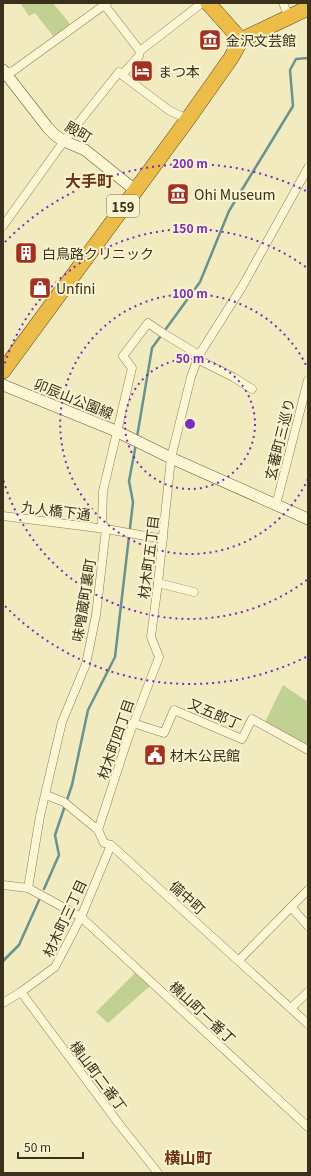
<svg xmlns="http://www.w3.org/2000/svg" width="311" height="1176" viewBox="0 0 311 1176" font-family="Georgia,'Noto Sans JP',serif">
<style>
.green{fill:#c0d192}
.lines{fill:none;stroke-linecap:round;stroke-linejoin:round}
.stream{stroke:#69938f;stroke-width:2.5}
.street-casing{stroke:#8d7c55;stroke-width:9}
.secondary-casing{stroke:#6f5c39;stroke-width:12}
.highway-casing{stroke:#5a482a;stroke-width:16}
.street{stroke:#fcf6d4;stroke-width:8}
.secondary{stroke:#fcf6d4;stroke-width:11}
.highway{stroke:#ebbc47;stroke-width:15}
.ring{fill:none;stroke:#7b2cbf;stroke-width:2;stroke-dasharray:2 4}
.labels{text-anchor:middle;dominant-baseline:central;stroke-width:4;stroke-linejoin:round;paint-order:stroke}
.shield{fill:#f9f3d0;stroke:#746a52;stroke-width:1}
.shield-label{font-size:13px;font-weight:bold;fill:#3b301c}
.poi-label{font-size:14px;fill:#3b301c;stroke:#f9f3d0;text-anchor:start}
.street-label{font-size:14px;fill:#3b301c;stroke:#f9f3d0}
.quarter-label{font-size:16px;font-weight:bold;fill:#6c3516;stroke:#f9f3d0}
.centre{fill:#7b2cbf;stroke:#f9f3d0;stroke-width:2}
.ring-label{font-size:12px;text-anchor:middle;font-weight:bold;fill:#7b2cbf;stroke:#f9f3d0;stroke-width:4;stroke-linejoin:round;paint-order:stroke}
</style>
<rect width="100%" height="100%" fill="#f2ebbf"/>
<g class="green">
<path d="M20,3H53L70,24L54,37L35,13L29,16Z"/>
<path d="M283,685L308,702V743L305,744L265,722Z"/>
<path d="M136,972L150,986L108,1023L96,1012Z"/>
</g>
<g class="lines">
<g class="stream">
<path d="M137,437L152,348L200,282L229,211L293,106L290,70L296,59L308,58"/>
<path d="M44,889L59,855L55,835L72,785L88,710L115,657L133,502L129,481L136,444"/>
<path d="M3,961L19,945L40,898"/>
</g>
<g class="street-casing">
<g id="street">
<path d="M103,3L140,51"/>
<path d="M283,3L289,17"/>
<path d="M3,73L13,71L107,3"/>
<path d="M122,75L170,111L188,119"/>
<path d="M3,226L64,141L119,72L122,75L139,56L140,51L202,3"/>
<path d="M197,359L233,377L252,389"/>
<path d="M276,505L308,380"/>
<path d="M3,516L106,529L163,539"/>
<path d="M158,583L194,592"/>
<path d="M133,723L164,733L174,710L242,739L252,719L308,750"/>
<path d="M46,795L64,802L98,830L104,843L111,845L308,1024"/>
<path d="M98,830L128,738L159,657L151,637L158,583L171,458L191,377L199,355L242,287L308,168"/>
<path d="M3,885L28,888L81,917L308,1127"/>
<path d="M28,888L40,816L62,722L86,664L96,615L106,529L102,523L103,491L132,368L123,356L148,323L161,332L199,355"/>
<path d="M291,907L308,926"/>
<path d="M239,960L308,890"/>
<path d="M21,992L119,1124L158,1173"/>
<path d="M3,1003L21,992L55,967L81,917L111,845"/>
<path d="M291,1008L308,992"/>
</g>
</g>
<g class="secondary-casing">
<g id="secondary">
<path d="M3,70L48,128L56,136L64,141L85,150L135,190"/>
<path d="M3,385L116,431L171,458L308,519"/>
</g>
</g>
<g class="highway-casing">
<g id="highway">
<path d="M208,3L241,40"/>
<path d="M241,40L308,8"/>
<path d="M3,371L188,119L231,58L241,40"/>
</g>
</g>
<use href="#street" class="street"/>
<use href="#secondary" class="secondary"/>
<use href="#highway" class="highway"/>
</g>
<g class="ring">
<circle cx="190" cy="424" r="65"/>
<path d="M308 479A130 130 0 1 1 308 369"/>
<path d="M307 580A195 195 0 0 1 3 479M3 369A195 195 0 0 1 307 268"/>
<path d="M306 657A260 260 0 0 1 5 606M5 242A260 260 0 0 1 306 191"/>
</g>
<defs>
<g id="museum-square" transform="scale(1.15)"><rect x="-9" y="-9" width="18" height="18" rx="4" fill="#a2321f" stroke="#f9f3d0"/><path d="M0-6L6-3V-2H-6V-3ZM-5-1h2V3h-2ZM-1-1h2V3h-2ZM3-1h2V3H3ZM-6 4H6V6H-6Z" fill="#fff"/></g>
<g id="hotel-square" transform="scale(1.15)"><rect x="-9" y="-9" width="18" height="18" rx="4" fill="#a2321f" stroke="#f9f3d0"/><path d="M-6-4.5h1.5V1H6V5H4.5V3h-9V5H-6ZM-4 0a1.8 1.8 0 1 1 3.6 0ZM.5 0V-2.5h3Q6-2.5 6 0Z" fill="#fff"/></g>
<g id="building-square" transform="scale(1.15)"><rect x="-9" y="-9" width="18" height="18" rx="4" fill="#a2321f" stroke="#f9f3d0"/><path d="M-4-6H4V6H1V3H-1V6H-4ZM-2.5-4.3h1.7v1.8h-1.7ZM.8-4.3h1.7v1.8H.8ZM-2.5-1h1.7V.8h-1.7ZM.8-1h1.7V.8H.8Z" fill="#fff"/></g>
<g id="shop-square" transform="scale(1.15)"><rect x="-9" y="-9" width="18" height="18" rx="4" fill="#a2321f" stroke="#f9f3d0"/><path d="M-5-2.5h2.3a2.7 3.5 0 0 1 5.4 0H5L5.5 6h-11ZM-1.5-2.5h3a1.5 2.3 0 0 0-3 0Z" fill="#fff"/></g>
<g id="civic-square" transform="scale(1.15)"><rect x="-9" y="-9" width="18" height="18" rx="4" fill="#a2321f" stroke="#f9f3d0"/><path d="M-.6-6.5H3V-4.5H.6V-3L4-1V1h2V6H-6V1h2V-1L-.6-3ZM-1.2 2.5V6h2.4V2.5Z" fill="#fff"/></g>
</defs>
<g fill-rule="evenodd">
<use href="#museum-square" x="210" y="40"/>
<use href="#hotel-square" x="142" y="71"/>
<use href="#museum-square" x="178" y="194"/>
<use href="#building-square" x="26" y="253"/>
<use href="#shop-square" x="40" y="288"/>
<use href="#civic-square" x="155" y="755"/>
</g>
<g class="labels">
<rect class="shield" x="107" y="195" width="32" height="22" rx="3"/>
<g class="shield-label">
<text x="123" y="206">159</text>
</g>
<g class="poi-label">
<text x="226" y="40">金沢文芸館</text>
<text x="158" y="71">まつ本</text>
<text x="194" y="194">Ohi Museum</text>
<text x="42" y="253">白鳥路クリニック</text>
<text x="56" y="288">Unfini</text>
<text x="170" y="755">材木公民館</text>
</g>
<g class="street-label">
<text transform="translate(79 131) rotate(29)">殿町</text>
<text transform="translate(74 398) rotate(22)">卯辰山公園線</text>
<text transform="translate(279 439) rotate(-76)">玄蕃町三巡り</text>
<text transform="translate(56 510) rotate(7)">九人橋下通</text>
<text transform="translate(148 557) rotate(-83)">材木町五丁目</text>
<text transform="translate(83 600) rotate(-81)">味噌蔵町裏町</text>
<text transform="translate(215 713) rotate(23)">又五郎丁</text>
<text transform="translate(115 739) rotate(-71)">材木町四丁目</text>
<text transform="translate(188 897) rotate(42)">備中町</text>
<text transform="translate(64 918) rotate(-65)">材木町三丁目</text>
<text transform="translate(203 1012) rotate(43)">横山町一番丁</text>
<text transform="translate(99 1076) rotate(53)">横山町二番丁</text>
</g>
<g class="quarter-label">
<text x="89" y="180">大手町</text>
<text x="188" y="1157">横山町</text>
</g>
</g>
<circle cx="190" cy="424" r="6" class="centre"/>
<g class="ring-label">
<text x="190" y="168">200 m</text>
<text x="190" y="233">150 m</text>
<text x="190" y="298">100 m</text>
<text x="190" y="363">50 m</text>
</g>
<rect width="311" height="1176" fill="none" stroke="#3b301c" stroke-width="8"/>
<path d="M18 1152v6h65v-6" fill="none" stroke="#3b301c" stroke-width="2"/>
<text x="24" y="1152" font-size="12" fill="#3b301c" stroke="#f9f3d0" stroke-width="3" paint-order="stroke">50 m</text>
</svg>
